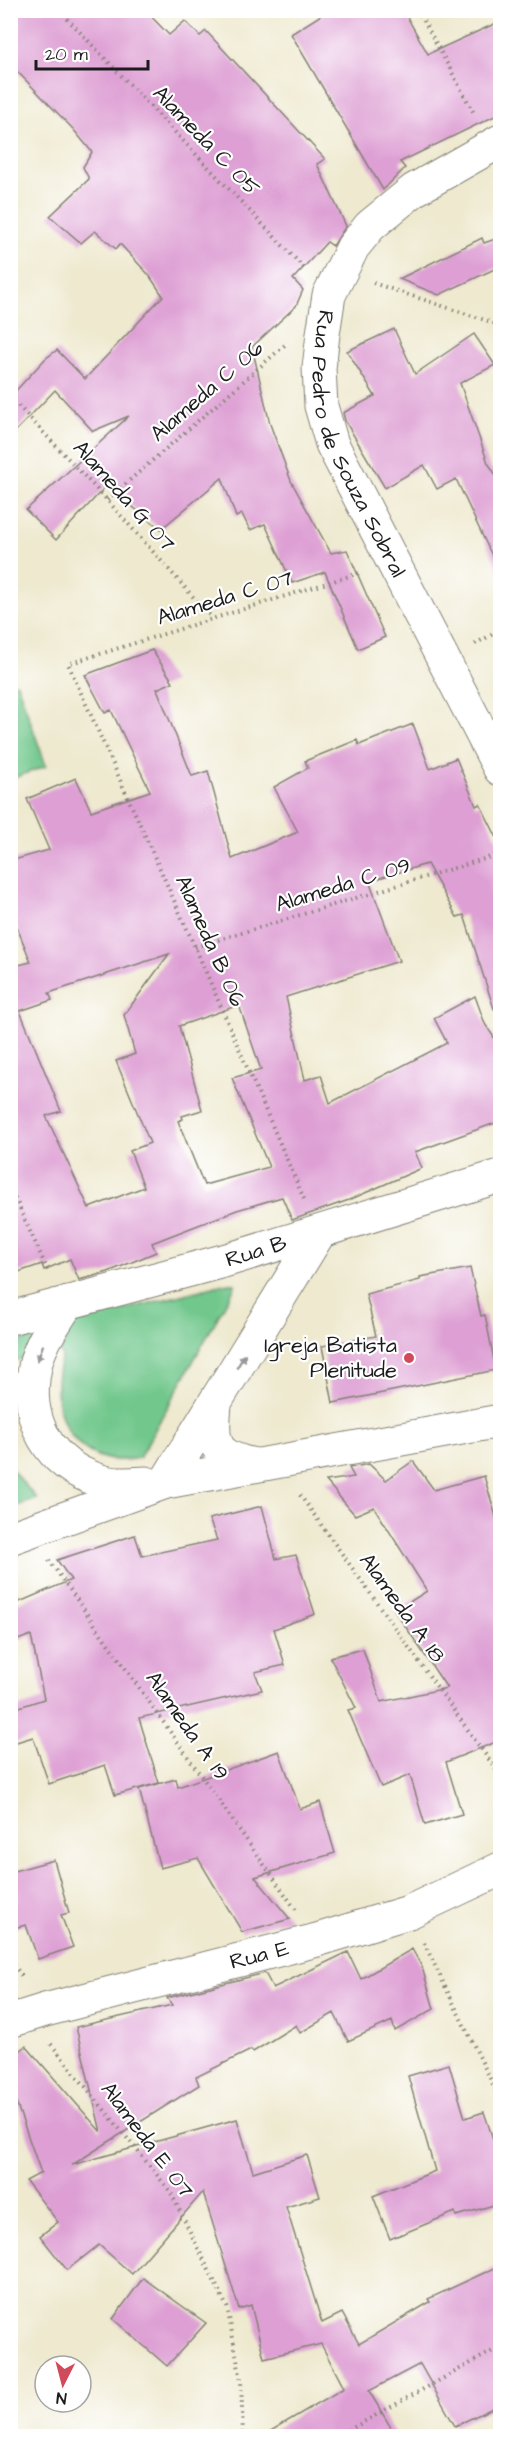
<svg xmlns="http://www.w3.org/2000/svg" width="511" height="2447" viewBox="0 0 511 2447" font-family="'Architects Daughter',sans-serif">
<style>
.green{fill:#71c78c;stroke:#467254;stroke-width:1.5}
.building{fill:#dea0d4;fill-rule:evenodd}
.lines{fill:none;stroke-linecap:round;stroke-linejoin:round}
.minor-casing{stroke:#858276;stroke-width:35}
.tertiary-casing{stroke:#858276;stroke-width:35}
.path{stroke:#858276;stroke-width:4;stroke-dasharray:1.5 4.5;stroke-linecap:butt}
.minor{stroke:#fff;stroke-width:33}
.tertiary{stroke:#fff;stroke-width:33}
.oneway{fill:#999}
.poi-dot{fill:#d1495b;stroke:#fff;stroke-width:2}
.labels{text-anchor:middle;dominant-baseline:central;stroke-width:4.5;stroke-linejoin:round;paint-order:stroke}
.street-label{font-size:22px;fill:#1c1c1c;stroke:#fff}
.poi-label{font-size:22px;fill:#1c1c1c;stroke:#fff;text-anchor:end}
</style>
<rect width="100%" height="100%" fill="#fff"/>
<filter id="ink" filterUnits="userSpaceOnUse"><feTurbulence type="fractalNoise" baseFrequency=".0167" numOctaves="2"/><feDisplacementMap in="SourceGraphic" scale="12" xChannelSelector="R" yChannelSelector="G"/><feConvolveMatrix kernelMatrix="1 2 1 2 8 2 1 2 1" color-interpolation-filters="sRGB"/></filter>
<filter id="wash" filterUnits="userSpaceOnUse"><feTurbulence type="fractalNoise" baseFrequency=".008" numOctaves="4" result="noise"/><feDisplacementMap in="SourceGraphic" scale="24" xChannelSelector="R" yChannelSelector="G"/><feGaussianBlur stdDeviation="1.35" result="paint"/><feColorMatrix in="noise" values="0 0 0 0 0 0 0 0 0 0 0 0 0 0 0 0 0 1.4 0 .05"/><feComposite in="paint" operator="in"/></filter>
<g filter="url(#wash)">
<rect width="100%" height="100%" fill="#eee9cf"/>
<g class="green">
<path d="M17,683L46,766L11,779V684Z"/>
<path d="M228,1283L235,1284L233,1290L139,1458C88,1469 56,1433 57,1383C57,1374 60,1364 62,1355L59,1352L47,1351L11,1362V1344L103,1315Z"/>
<path d="M11,1466L13,1471L37,1499L11,1508Z"/>
</g>
<g id="blocks">
<g class="building">
<path d="M10,10H145L169,35L185,21L200,36L206,31L325,159L317,164L346,226L333,246L327,242L293,279L303,290L296,306L252,347L270,424L291,481L331,553L347,550L385,637L358,649L325,572L292,583L265,524L250,530L242,514L236,517L222,478L161,529L106,486L56,540L26,510L129,416L93,431L55,390L10,437V397L45,359L57,350L85,379L163,296L149,275L120,244L116,249L95,231L81,243L50,216L89,179L83,167L92,152L73,129L10,64Z"/>
<path d="M329,10H403L428,54L501,21V113L400,162L405,168L383,190L291,34Z"/>
<path d="M501,237V266L439,295L399,279L482,238L484,243Z"/>
<path d="M394,329L415,374L474,334L495,365L460,383L488,463L501,483V575L456,479L437,489L424,465L385,488L345,421L343,413L375,396L347,351Z"/>
<path d="M152,650L173,682L157,689L192,776L208,771L232,859L298,832L274,787L308,768L305,761L357,740L359,745L413,724L430,769L456,758L476,806L480,804L501,846V1008L494,1009L464,915L457,917L427,864L369,881L399,961L286,997L305,1080L321,1075L330,1103L447,1043L434,1018L475,996L485,1024L501,1048V1121L415,1152L422,1168L349,1200L292,1220L282,1197L237,1210L152,1243L156,1252L108,1272L79,1280L70,1259L44,1270L42,1264L10,1275V967L31,962L10,910V861L49,850L27,799L76,778L91,811L150,791L111,710L105,713L85,675ZM169,954L124,1015L135,1054L116,1061L150,1143L130,1151L144,1187L89,1208L46,1116L61,1111L20,1011L52,1000L49,993ZM239,1005L261,1070L232,1078L269,1167L204,1185L178,1121L183,1119L182,1116L202,1110L179,1026Z"/>
<path d="M470,1268L481,1316L485,1315L496,1370L333,1403L322,1346L376,1336L366,1294L420,1280V1277Z"/>
<path d="M413,1461L434,1490L484,1476L501,1534V1740L446,1762L462,1814L425,1825L410,1775L381,1787L348,1710L356,1708L330,1657L363,1649L381,1702L447,1688L395,1611L427,1591L374,1507L355,1515L326,1481L354,1477L349,1468L369,1464L386,1480Z"/>
<path d="M262,1506L276,1559L296,1555L315,1614L274,1629L285,1665L255,1672L262,1690L139,1718L159,1783L115,1795L105,1765L49,1784L33,1737L10,1744V1710L44,1699L31,1635L10,1643V1606L71,1580L57,1560L135,1535L142,1556L217,1540L209,1519Z"/>
<path d="M279,1751L300,1809L320,1802L335,1853L255,1877L290,1919L242,1932L198,1858L160,1868L139,1789L176,1779L178,1787Z"/>
<path d="M54,1860L69,1913L61,1915L73,1947L38,1959L26,1925L10,1929V1872Z"/>
<path d="M412,1949L422,1967L434,2009L395,2031L392,2021L348,2041L334,2013L300,2033L296,2025L253,2052L251,2050L196,2077L199,2085L72,2165L237,2119L253,2172L307,2155L320,2197L286,2207L322,2323L342,2313L359,2344L430,2302L428,2299L501,2265V2404L455,2426L420,2364L369,2391L396,2436H262L344,2388L321,2344L264,2358L251,2305L239,2309L203,2192L132,2274L99,2245L67,2270L40,2236L58,2222L26,2181L41,2173L10,2085V2059L26,2046L101,2132L76,2027L172,2005L167,1998L265,1973L273,1988L348,1952L361,1979Z"/>
<path d="M449,2064L465,2118L484,2112L501,2163V2203L456,2216L455,2212L390,2239L373,2196L435,2171L408,2076Z"/>
<path d="M143,2278L206,2323L167,2366L113,2319Z"/>
</g>
</g>
</g>
<g filter="url(#ink)">
<use href="#blocks" fill-opacity="0" stroke="#858276" stroke-width="1.5"/>
<g class="lines">
<g class="minor-casing">
<g id="minor">
<path d="M215,1404C211,1445 213,1456 255,1465"/>
<path d="M166,1482L500,1421"/>
<path id="s1" d="M10,2021L45,2010L317,1940L409,1912L500,1869"/>
</g>
</g>
<g class="tertiary-casing">
<g id="tertiary">
<path id="s2" d="M500,141L414,190L370,226L353,247L329,295L323,334L319,368L321,406L332,444L500,769"/>
<path d="M68,1302C56,1322 39,1344 35,1367C24,1420 48,1465 101,1481C114,1486 132,1484 146,1483"/>
<path id="s3" d="M10,1318L227,1260L500,1176"/>
<path d="M10,1538L166,1482L319,1233"/>
</g>
</g>
<g class="path">
<path d="M59,10L304,268"/>
<path d="M418,10L475,115"/>
<path d="M373,283L500,325"/>
<path d="M10,397L107,500L212,618"/>
<path d="M107,500L285,345"/>
<path d="M475,644L500,630"/>
<path d="M195,947L500,854"/>
<path d="M10,1187L49,1273"/>
<path d="M304,1199L195,947L68,664L359,573"/>
<path d="M300,1495L500,1775"/>
<path d="M49,1560L296,1910"/>
<path d="M424,1943L500,2099"/>
<path d="M10,1960L24,1979"/>
<path d="M51,2044L170,2191L227,2307L241,2380L243,2436"/>
<path d="M338,2436L500,2347"/>
</g>
<use href="#minor" class="minor"/>
<use href="#tertiary" class="tertiary"/>
</g>
<defs><path id="oneway-solid" d="M-6-.8H1V-3.2L6.5 0L1 3.2V.8H-6Z" transform="scale(1.5)"/></defs>
<g class="oneway">
<use href="#oneway-solid" transform="translate(40 1353) rotate(111)"/>
<use href="#oneway-solid" transform="translate(241 1361) rotate(-59)"/>
</g>
</g>
<circle class="poi-dot" cx="409" cy="1358" r="6"/>
<g class="labels">
<g class="street-label">
<text transform="translate(206 141) rotate(46)">Alameda C 05</text>
<text transform="translate(207 391) rotate(-41)">Alameda C 06</text>
<text stroke="none"><textPath href="#s2" startOffset="394">Rua Pedro de Souza Sobral</textPath></text>
<text transform="translate(124 496) rotate(48)">Alameda G 07</text>
<text transform="translate(225 598) rotate(-17)">Alameda C 07</text>
<text transform="translate(343 885) rotate(-17)">Alameda C 09</text>
<text transform="translate(210 941) rotate(66)">Alameda B 06</text>
<text stroke="none"><textPath href="#s3" startOffset="255">Rua B</textPath></text>
<text transform="translate(402 1608) rotate(54)">Alameda A 18</text>
<text transform="translate(187 1726) rotate(55)">Alameda A 19</text>
<text stroke="none"><textPath href="#s1" startOffset="258">Rua E</textPath></text>
<text transform="translate(147 2140) rotate(53)">Alameda E 07</text>
</g>
<g class="poi-label">
<text x="397" y="1345">Igreja Batista<tspan x="397" dy="25">Plenitude</tspan></text>
</g>
</g>
<rect width="511" height="2447" fill="none" stroke="#fff" stroke-width="36"/>
<g transform="translate(63 2384) rotate(186)"><circle r="28" fill="#ffffff" stroke="#a4a4a4" stroke-width="1.5"/>
<path d="M0-4.5L10 22L0 15L-10 22Z" fill="#d1495b"/>
<text y="-9" font-size="16" font-weight="bold" text-anchor="middle" fill="#1c1c1c">N</text>
</g>
<path d="M36 60v9h112v-9" fill="none" stroke="#1c1c1c" stroke-width="3"/>
<text x="45" y="60" font-size="18" fill="#1c1c1c" stroke="#ffffff" stroke-width="4.5" paint-order="stroke">20 m</text>
</svg>
